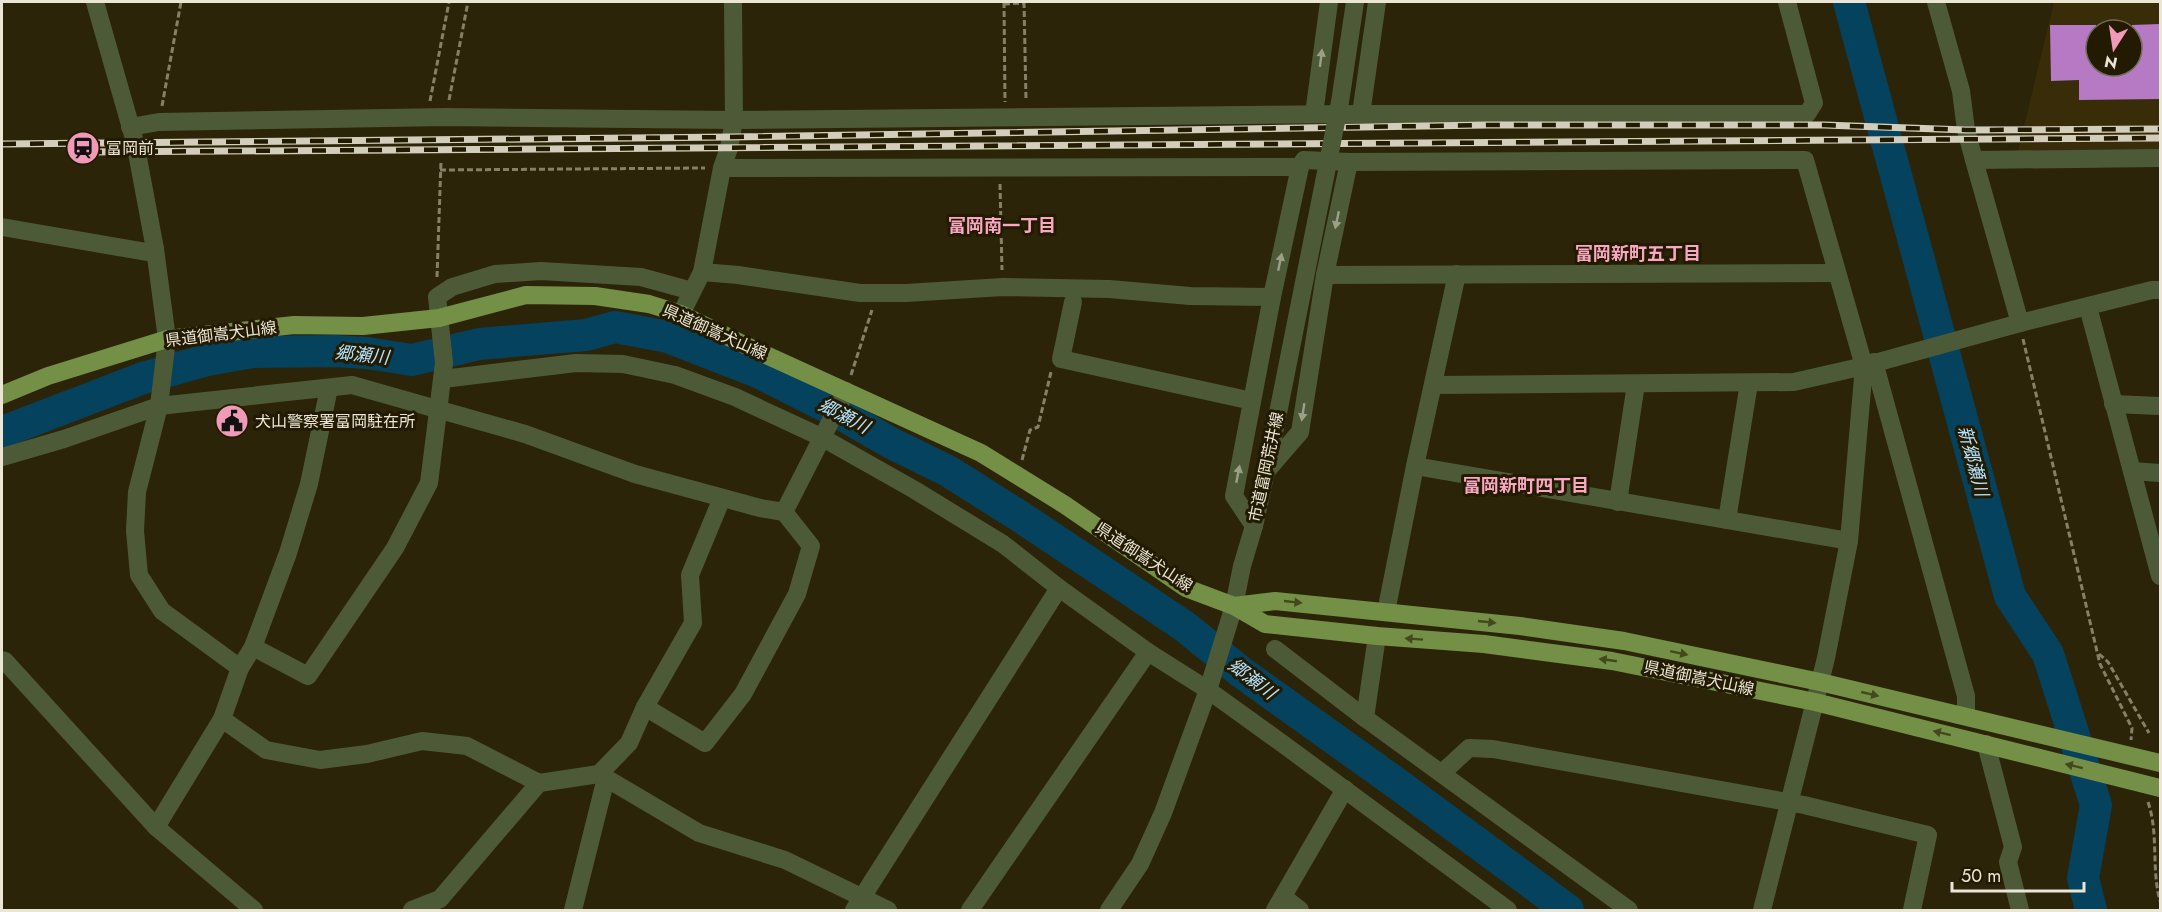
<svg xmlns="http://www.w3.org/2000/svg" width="2162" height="912" viewBox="0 0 2162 912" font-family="Jost,'Noto Sans JP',sans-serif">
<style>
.built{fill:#382d08;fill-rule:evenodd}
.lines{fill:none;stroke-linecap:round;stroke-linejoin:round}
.river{stroke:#05425e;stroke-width:32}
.building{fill:#b57ac3}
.path{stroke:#868069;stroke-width:3;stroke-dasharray:6 3;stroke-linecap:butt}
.minor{stroke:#4d5a38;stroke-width:18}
.major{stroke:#748f46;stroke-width:18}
.rail-casing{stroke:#d3cdbc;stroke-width:7}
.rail{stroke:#221a01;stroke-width:4.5;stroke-dasharray:14;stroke-linecap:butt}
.minor-bridge{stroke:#4d5a38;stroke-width:18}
.oneway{fill:#9ca086}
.oneway2{fill:#43491d}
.labels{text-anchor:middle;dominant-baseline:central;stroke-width:6;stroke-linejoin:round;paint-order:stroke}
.poi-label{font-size:16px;fill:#eae5d5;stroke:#221a01;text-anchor:start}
.street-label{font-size:16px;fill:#eae5d5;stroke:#221a01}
.neighbourhood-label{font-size:18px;font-weight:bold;fill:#f8a8c2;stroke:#221a01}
.water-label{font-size:18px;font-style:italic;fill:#b5e3ff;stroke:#221a01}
</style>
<rect width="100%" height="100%" fill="#2c2408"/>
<path class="built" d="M2054,2H2160V153L2018,151ZM2096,30H2132V66H2096Z"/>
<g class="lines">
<g class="river">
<path d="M1849,2L2010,596L2048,654L2096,805L2083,878L2091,910"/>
<path d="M2,432L143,378L207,360L253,352L335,351L367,353L412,360L479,344L586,335L615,327L668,337L758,372L839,413L891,443L948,471L1021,517L1184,626L1241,672L1403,788L1568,910"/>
</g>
</g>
<path class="building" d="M2160,24V99L2079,100V80L2051,81L2050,25H2096V66H2132V25Z"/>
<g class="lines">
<g class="path">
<path d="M1004,2L1005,102"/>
<path d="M1024,2L1026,100"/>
<path d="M1004,4L1024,3"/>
<path d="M449,100L468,2"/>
<path d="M430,101L449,2"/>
<path d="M162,106L181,2"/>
<path d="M440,170L705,168"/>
<path d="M1000,184L1002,270"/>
<path d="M437,277L441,161"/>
<path d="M2023,339L2100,664L2132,728L2131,740"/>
<path d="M851,375L872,310"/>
<path d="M1022,460L1030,430L1038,427L1051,372"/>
<path d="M2099,654L2108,662L2149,733"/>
<path d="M2148,802C2159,834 2151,868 2160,901"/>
</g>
<g class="minor">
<path d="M95,2L135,142L155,249L167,339L159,406L137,492L135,531L139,575L162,611L240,668"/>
<path d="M1936,2L1961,91L1966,130L1974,160L2020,323"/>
<path d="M1314,114L1329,2"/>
<path d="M1361,114L1377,2"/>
<path d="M130,127L159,122L446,117L734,120L1361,114H1807L1814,103L1787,2"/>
<path d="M1974,160L2160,158"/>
<path d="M722,168L1300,167"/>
<path d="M2,227L147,252L155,249"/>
<path d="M702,272L738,275L860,293H906L1003,287L1109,289L1190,296L1272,297"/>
<path d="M1325,275L1837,273"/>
<path d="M1073,302L1061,359L1252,401"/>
<path d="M2088,307L2160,576"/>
<path d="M681,314L702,272L722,168L729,148L734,120L733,2"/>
<path d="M1874,362L1966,696V716"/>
<path d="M443,379L576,363L623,364L675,375L735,397L821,437L913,489L1003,544L1059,588L1148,652L1208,690L1283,744L1508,910"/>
<path d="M1434,385L1794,382L1864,366L2020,323L2152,290H2160"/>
<path d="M2113,404L2160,406"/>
<path d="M2,457L64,439L159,406L352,385L525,434L635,474L760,508L784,512L811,546L797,594L743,694L705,743L645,707"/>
<path d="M1415,466L1849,541"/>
<path d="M1268,469L1300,432L1325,275L1349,162"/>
<path d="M2132,471L2160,473"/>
<path d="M1618,502L1636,384"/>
<path d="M784,512L846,391"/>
<path d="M1727,520L1749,383"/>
<path d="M1254,526L1234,496L1272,297L1300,167L1304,160L1349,162L1805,160L1864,366L1849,541L1826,658L1762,910"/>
<path d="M1386,612L1415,466L1457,274"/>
<path d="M1377,636L1365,718L1629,910"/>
<path d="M253,647L308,676L395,548L429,483L444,363L437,297L452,287L495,274L541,271L641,277L692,291"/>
<path d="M1275,649L1365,718"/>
<path d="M2,660L5,661L156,827L254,910"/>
<path d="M222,719L266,750L320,760L367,754L422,741L467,746L539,783L599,774L629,743L645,707L693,623L690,575L722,498"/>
<path d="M1986,744L2013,847L2008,862L2020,910"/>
<path d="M1442,773L1469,748L1493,749L1804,805L1928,835L1912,910"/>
<path d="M599,774L699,833L785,860L888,910"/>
<path d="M156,827L222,719L240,668L253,647L288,553L309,484L329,388"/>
<path d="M1283,897L1300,910"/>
<path d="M412,910L440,899L539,783"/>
<path d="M573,910L606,778"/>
<path d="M854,910L1059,588"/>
<path d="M970,910L1148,652"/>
<path d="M1109,910L1140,864L1163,813L1208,690L1234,606L1242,566L1254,526L1270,453"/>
<path d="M1275,910L1345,789"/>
</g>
<g class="major">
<path d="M2,395L48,376L167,339L294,325L363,326L439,318L526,295L595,296L649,304L681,314L751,348L981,453L1065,505L1186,588L1234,606L1265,624L1377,636L1484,644L1612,661L1815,702L2160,788"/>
<path d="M1234,606L1275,601L1520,626L1624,641L1820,682L2160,763"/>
</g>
<g class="rail-casing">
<g id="rail">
<path d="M2,144L731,137L1487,125H1824L1966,130L2160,129"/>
<path d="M88,152L2160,138"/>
</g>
</g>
<use href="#rail" class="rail"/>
<path class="minor-bridge" d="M1270,453L1340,102L1355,2"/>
</g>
<defs><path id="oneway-solid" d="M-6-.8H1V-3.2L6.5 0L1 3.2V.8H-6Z" transform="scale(1.5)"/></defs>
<g class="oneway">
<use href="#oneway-solid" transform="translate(1321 58) rotate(-83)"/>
<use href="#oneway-solid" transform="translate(1337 220) rotate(102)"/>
<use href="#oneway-solid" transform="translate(1280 262) rotate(-78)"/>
<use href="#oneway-solid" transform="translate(1303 412) rotate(99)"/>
<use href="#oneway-solid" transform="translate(1238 474) rotate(-79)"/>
</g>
<g class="oneway2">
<use href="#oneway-solid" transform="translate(1293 602) rotate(6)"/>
<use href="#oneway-solid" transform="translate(1487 622) rotate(6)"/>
<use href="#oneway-solid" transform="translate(1414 639) rotate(-176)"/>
<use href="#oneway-solid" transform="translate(1679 653) rotate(12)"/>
<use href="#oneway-solid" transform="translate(1608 660) rotate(-172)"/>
<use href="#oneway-solid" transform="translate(1870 694) rotate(13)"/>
<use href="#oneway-solid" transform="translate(1942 733) rotate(-166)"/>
<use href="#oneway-solid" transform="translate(2074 766) rotate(-166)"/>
</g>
<defs>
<g id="station-disc" transform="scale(1.725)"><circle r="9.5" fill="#f09ab7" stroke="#221a01"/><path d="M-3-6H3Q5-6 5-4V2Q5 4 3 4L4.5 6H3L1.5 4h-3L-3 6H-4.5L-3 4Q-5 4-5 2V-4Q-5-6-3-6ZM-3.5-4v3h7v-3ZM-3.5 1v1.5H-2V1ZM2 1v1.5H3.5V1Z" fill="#111"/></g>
<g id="civic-disc" transform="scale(1.725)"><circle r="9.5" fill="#f09ab7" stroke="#221a01"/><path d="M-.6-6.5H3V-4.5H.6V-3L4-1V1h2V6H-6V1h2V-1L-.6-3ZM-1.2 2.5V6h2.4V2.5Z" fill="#111"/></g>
</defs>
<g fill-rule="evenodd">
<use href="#station-disc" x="83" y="148"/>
<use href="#civic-disc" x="232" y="421"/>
</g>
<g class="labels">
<g class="poi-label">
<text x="106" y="148">富岡前</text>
<text x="255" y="421">犬山警察署富岡駐在所</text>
</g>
<g class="street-label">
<text transform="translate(715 332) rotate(24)">県道御嵩犬山線</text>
<text transform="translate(221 334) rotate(-7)">県道御嵩犬山線</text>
<text transform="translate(1266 467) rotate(-78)">市道富岡荒井線</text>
<text transform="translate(1144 557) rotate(33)">県道御嵩犬山線</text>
<text transform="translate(1699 678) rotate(12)">県道御嵩犬山線</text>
</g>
<g class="neighbourhood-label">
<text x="1002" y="226">富岡南一丁目</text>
<text x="1638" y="254">富岡新町五丁目</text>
<text x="1526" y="486">富岡新町四丁目</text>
</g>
<g class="water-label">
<text transform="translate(362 355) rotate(6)">郷瀬川</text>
<text transform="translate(844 416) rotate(27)">郷瀬川</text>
<text transform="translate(1973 461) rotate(75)">新郷瀬川</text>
<text transform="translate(1252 679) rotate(37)">郷瀬川</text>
</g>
</g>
<rect width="2162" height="912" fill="none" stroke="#eae5d5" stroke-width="6"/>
<g transform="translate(2114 48) rotate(192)"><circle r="28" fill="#221a01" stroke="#726b56" stroke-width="1.5"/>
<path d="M0-4.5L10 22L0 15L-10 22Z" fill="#f09ab7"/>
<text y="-9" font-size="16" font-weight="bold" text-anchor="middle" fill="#eae5d5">N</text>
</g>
<path d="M1952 882v9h132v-9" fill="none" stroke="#eae5d5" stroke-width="3"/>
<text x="1961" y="882" font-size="18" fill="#eae5d5" stroke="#221a01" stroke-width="4.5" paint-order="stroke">50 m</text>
</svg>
